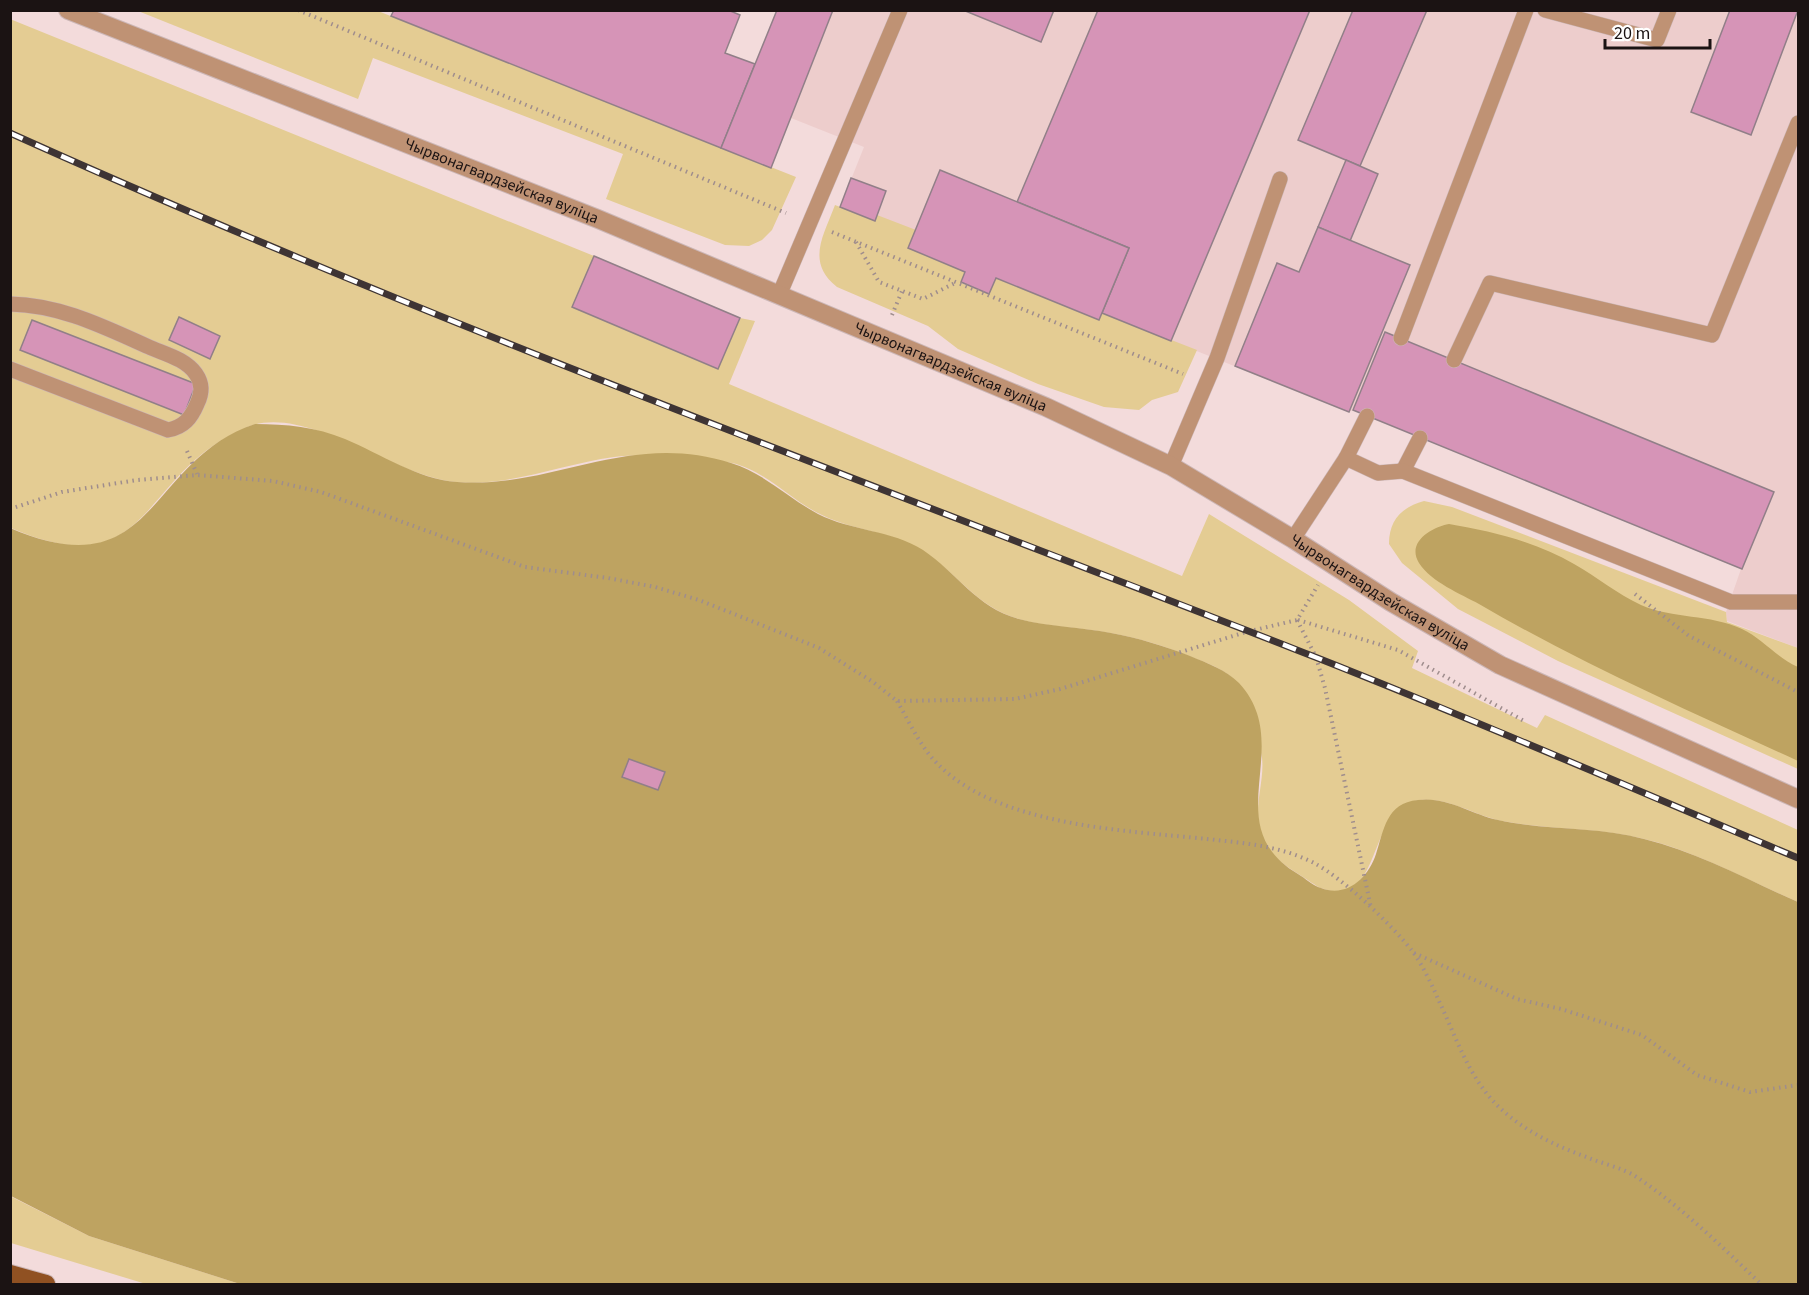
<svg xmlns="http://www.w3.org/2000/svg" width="1809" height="1295" viewBox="0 0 1809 1295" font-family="'Source Sans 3',sans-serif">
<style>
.built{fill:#edcdcc}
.green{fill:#e4cc93}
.forest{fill:#bea361}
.building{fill:#d694b7;stroke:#917f88;stroke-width:1.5}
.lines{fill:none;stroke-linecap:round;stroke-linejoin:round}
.service-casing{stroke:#ccb7b7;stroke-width:16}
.minor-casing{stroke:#ccb7b7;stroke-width:20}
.primary-casing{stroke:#ccb7b7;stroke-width:20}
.path{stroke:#9f8d8d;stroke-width:4;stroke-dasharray:1.5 4.5;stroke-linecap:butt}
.service{stroke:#bf9274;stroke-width:15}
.minor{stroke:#bf9274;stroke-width:18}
.primary{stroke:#905122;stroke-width:18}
.rail-casing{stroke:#3e3434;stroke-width:7}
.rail{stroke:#fff;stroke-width:4.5;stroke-dasharray:14;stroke-linecap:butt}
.labels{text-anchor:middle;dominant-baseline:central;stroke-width:5;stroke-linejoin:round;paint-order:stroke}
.street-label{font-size:16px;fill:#1b1313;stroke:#fff}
</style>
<rect width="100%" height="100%" fill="#f3dbdb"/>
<path class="built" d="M833,11H1798V648L1727,621L1726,612L1741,569L1353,410L1349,412L1102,313L1099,320L997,278L989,294L961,282L965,272L908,248L875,221L840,207L864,147L791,118Z"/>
<g class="green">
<path d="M138,11H378L796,177L772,230L762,240L749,246L725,245L606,199L623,154L373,58L358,99Z"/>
<path d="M10,19L594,256L573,307L718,369L740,318L755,321L729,384L1182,576L1209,514L1349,600L1418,651L1412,668L1537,728L1545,715L1798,830V902C1747,880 1694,850 1640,838C1594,827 1548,830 1502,821C1474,815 1448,797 1420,800C1365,805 1385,912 1321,888C1319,888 1305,878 1303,877C1276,860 1257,847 1258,812C1258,794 1264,776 1262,758C1261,746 1246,698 1240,687C1232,673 1211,664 1196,659C1166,646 1136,637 1104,632C1076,627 1046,627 1019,619C978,608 958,574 924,552C895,532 856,531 824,516C792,502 767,471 732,463C718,460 703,461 689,460C665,459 638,453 614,457C562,464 510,487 456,482C395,477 313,408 253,425C246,427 240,431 233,434C139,481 148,587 11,528Z"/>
<path d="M835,205L875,220L877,215L916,230L908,248L965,272L961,283L989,294L996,278L1099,320L1102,313L1197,350L1178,392L1152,400L1139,410L1104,407L1038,384L958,349L928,326L837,287C806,262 823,237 835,205Z"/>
<path d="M1424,501L1452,507L1726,612L1727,622L1798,648V769L1558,661L1458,609L1402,563L1389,544C1389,520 1402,507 1424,501Z"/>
<path d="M10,1196L89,1236L240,1284H146L11,1243Z"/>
</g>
<g class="forest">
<path d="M255,424C286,424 316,427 345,439C381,454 417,479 457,482C553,489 629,430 731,463C764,473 788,498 818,514C851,531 892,530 923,550C957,573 977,608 1019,619C1049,627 1081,627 1111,633C1138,638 1165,646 1190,656C1207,663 1226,670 1239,683C1297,746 1215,825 1298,874C1305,878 1313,886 1321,888C1347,898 1368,878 1376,854C1384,830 1386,803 1418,800C1446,796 1471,814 1498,820C1546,831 1596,826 1644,839C1697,852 1748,880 1798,902V1284H240L89,1236L11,1196L10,528C157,591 145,461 255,424Z"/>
<path d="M1449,524C1491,531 1537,542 1574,564C1597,577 1617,594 1641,605C1673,619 1710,614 1742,629C1763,639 1777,658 1798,667V761C1691,712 1582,664 1479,604C1461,594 1431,582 1419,563C1406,542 1432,527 1449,524Z"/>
</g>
<g class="building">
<path d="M394,10H728L740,15L725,53L755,64L721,148L391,16Z"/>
<path d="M777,10H833L771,168L721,148Z"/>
<path d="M963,10H1054L1041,42Z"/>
<path d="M1098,10H1310L1171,341L1102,313L1129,248L1017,202Z"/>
<path d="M1353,10H1427L1360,166L1298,140Z"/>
<path d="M1730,10H1798L1751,135L1691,112Z"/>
<path d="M1346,160L1378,174L1350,241L1318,227Z"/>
<path d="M940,170L1129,248L1099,320L996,278L989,294L961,282L965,272L908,248Z"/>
<path d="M851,178L886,191L875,221L840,207Z"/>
<path d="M1318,227L1410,265L1349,412L1235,366L1277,263L1299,272Z"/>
<path d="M594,256L740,318L718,369L572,307Z"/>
<path d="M179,317L220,336L210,359L169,340Z"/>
<path d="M32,320L196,384L184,415L20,350Z"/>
<path d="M1385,332L1774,492L1742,569L1353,410Z"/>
<path d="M629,759L665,772L658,790L622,777Z"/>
</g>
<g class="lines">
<g class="service-casing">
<g id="service">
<path d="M1545,10L1657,40L1669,10"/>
<path d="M780,293L900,10"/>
<path d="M10,304C61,305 104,327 149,347C165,354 186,359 196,374C203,384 202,394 197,404C191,418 184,427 168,430L10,369"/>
<path d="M1401,338L1526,10"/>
<path d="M1454,360L1490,283L1712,335L1798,123"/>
<path d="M1346,458L1367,416"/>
<path d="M1171,466L1217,358L1280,179"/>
<path d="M1403,471L1420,438"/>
<path d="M1293,539L1346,458L1378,473L1403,471L1731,602H1798"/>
</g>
</g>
<g class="minor-casing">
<g id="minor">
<path id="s1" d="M68,10L598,219L1046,407L1171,466L1293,539L1391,602L1500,665L1798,799"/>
</g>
</g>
<g class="primary-casing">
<path id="primary" d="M10,1274L46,1284"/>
</g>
<g class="path">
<path d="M298,10L786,213"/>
<path d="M832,232L1183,374"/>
<path d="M856,242L879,282L923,299L955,283"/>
<path d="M892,315L902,291"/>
<path d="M187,451L197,474"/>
<path d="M10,509L62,492L137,480L197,475L273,481L321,492L525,567L608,578L655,587L699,600L819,648L873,682L897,701L1015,699L1060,689L1246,632L1297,620L1318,585"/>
<path d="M1635,594L1689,636L1798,692"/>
<path d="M1297,620L1316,657L1325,688L1371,908"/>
<path d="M1298,620L1398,650L1524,721"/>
<path d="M897,701C907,718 916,737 928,753C985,826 1122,830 1207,839C1244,843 1281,846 1314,863C1344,879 1392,925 1413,952C1423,966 1432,985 1439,1001C1453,1031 1464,1063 1484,1090C1509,1124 1550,1144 1589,1158C1604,1164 1622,1168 1635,1176C1682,1207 1721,1246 1761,1284"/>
<path d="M1414,953L1517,999L1561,1009L1642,1035L1697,1075L1750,1092L1798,1085"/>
</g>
<use href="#service" class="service"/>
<use href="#minor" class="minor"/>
<use href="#primary" class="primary"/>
<g class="rail-casing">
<path id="rail" d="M10,133C438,326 879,486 1315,657C1478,721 1638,791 1798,858"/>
</g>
<use href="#rail" class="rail"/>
</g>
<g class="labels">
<g class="street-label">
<text stroke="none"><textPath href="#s1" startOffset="466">Чырвонагвардзейская вуліца</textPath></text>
<text stroke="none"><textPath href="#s1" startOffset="952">Чырвонагвардзейская вуліца</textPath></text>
<text stroke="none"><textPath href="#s1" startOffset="1438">Чырвонагвардзейская вуліца</textPath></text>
</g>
</g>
<rect width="1809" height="1295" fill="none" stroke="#1b1313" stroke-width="24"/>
<path d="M1605 39v9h105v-9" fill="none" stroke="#1b1313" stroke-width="3"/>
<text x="1614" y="39" font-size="18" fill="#1b1313" stroke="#ffffff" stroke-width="4.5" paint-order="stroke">20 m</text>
</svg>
